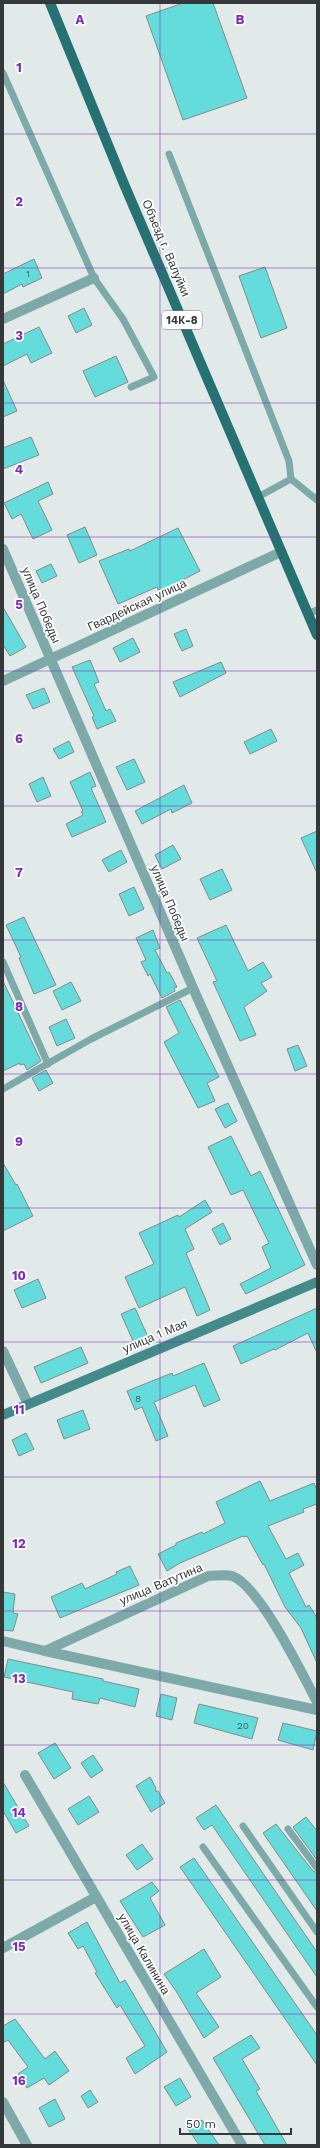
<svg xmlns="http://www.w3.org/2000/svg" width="320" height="2148" viewBox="0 0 320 2148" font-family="'Work Sans',sans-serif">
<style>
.building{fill:#64dcdb;stroke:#848b8b}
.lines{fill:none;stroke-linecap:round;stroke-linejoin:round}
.service{stroke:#7daaa9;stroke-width:7}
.minor{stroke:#7daaa9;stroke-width:10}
.tertiary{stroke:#7daaa9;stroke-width:10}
.secondary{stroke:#428b8a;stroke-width:10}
.primary{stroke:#267272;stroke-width:10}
.grid{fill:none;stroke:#7b2cbf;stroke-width:1;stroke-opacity:0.55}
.labels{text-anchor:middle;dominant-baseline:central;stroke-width:3.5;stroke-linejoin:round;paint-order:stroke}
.number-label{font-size:10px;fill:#416161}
.shield{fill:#fff;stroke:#727474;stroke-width:1}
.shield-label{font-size:11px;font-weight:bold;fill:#353838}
.street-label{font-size:12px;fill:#353838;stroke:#fff}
.grid-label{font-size:13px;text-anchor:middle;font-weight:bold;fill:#7b2cbf;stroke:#fff;stroke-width:3.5;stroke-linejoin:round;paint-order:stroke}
</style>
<rect width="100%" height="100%" fill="#e1e9e9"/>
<g class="building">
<path d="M183,3H213L247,98L183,120L146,16Z"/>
<path d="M34,259L42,278L23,287L22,284L3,294V274Z"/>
<path d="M265,267L287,328L261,338L239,276Z"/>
<path d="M84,308L92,325L76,333L68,316Z"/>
<path d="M39,327L52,353L31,363L27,354L3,366V344Z"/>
<path d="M116,356L128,382L95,397L83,371Z"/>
<path d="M3,380L17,411L3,417Z"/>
<path d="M31,437L39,455L3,469V448Z"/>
<path d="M48,482L53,494L38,501L52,530L33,539L21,514L12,519L4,503Z"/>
<path d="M85,527L97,555L79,563L67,535Z"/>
<path d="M178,528L200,571L159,592L157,587L118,604L99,561L129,549L130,551Z"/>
<path d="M51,564L57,576L42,583L36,571Z"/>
<path d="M3,607L26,647L10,656L3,645Z"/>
<path d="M186,629L193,646L182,651L174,634Z"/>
<path d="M133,638L140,652L120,662L113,648Z"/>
<path d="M90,660L99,682L94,684L106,711L110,709L116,721L97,729L92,717L94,716L72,667Z"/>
<path d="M221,662L226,673L180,697L173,682Z"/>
<path d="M44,688L50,702L33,709L26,695Z"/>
<path d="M271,729L277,741L250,754L244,742Z"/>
<path d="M69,741L74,752L59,759L53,749Z"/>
<path d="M134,759L145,782L127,790L116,767Z"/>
<path d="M90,772L96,786L91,788L106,822L72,837L66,824L83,815L81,812L83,811L70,782Z"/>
<path d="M43,777L51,796L37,802L29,784Z"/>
<path d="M184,785L192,803L172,813L171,809L142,824L135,811Z"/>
<path d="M317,831V873L301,838Z"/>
<path d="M173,845L181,859L162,869L155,855Z"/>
<path d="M121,850L127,862L109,872L102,860Z"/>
<path d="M222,869L232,890L210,900L200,879Z"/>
<path d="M134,887L144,909L129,916L119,894Z"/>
<path d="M24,917L56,985L34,994L19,958L21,957L6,925Z"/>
<path d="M226,925L248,971L263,962L272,977L261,983L267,991L244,1007L256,1035L240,1041L213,982L217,981L197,938Z"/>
<path d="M153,930L160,948L155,950L167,973L169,972L177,987L174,988L175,991L162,998L150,974L148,976L141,962L146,960L136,938Z"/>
<path d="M3,981L41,1061L27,1070L24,1064L20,1065V1063L3,1071Z"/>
<path d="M71,982L81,1001L62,1010L53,991Z"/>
<path d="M180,1000L219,1077L207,1083L215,1101L198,1108L164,1042L179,1033L166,1007Z"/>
<path d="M66,1019L75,1038L57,1046L49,1027Z"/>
<path d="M298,1045L307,1066L295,1071L287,1049Z"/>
<path d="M46,1070L53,1083L39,1091L32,1078Z"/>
<path d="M228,1103L237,1121L225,1128L215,1109Z"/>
<path d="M231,1136L251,1176L260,1171L305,1265L246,1294L240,1284L271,1268L262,1247L269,1243L243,1190L231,1195L208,1147Z"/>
<path d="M3,1163L16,1185L17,1184L33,1216L3,1231Z"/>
<path d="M205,1200L212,1212L185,1229L194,1249L186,1253L210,1310L197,1316L185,1287L139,1308L125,1277L154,1264L139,1233L178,1215L179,1217Z"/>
<path d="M223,1223L231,1239L220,1245L212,1229Z"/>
<path d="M38,1279L46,1298L22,1308L14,1290Z"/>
<path d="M135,1308L148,1337L134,1343L121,1314Z"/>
<path d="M317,1308V1353L308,1333L275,1350L274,1349L241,1364L233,1346Z"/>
<path d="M81,1347L88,1363L41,1383L34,1367Z"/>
<path d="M204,1363L220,1400L204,1407L195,1385L154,1402L168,1436L156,1441L142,1407L135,1410L127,1391L172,1373L173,1376Z"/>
<path d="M83,1410L90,1429L64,1439L57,1420Z"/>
<path d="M26,1433L34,1449L19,1456L12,1440Z"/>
<path d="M260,1481L270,1501L314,1483L317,1490V1504L303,1509L304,1512L268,1526L286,1559L298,1553L304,1565L289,1573L306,1607L309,1605L317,1618V1663L301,1628L285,1607L264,1564L263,1565L247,1536L244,1537L243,1536L180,1563L167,1571L158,1554L176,1545V1543L202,1532L203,1534L225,1523L216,1502Z"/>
<path d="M130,1566L139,1585L60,1618L51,1597L82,1583L85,1589L117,1574L116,1572Z"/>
<path d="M3,1592L15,1594L13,1613L18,1614L13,1631L3,1630Z"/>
<path d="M8,1659L103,1679V1681L139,1689L135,1707L100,1698L98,1704L72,1699L73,1692L4,1677Z"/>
<path d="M161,1694L177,1698L172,1720L156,1716Z"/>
<path d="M199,1704L258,1718L252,1739L194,1723Z"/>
<path d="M283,1723L317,1731L313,1750L278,1740Z"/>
<path d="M55,1743L71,1768L54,1779L38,1753Z"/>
<path d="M93,1755L103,1770L91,1778L81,1763Z"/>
<path d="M150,1777L156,1788L155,1791H158L165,1803L151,1812L136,1786Z"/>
<path d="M3,1782L29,1826L16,1833L3,1811Z"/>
<path d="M89,1796L99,1812L78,1825L68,1809Z"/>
<path d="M216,1805L317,1952V1977L212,1825L204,1830L196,1818Z"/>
<path d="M306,1817L317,1831V1860L293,1827Z"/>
<path d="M276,1824L313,1871L317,1873V1911L263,1833Z"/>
<path d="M142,1844L153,1859L137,1870L126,1855Z"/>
<path d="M194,1858L317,2035V2065L180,1867Z"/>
<path d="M152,1882L159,1891L150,1898L165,1925L143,1937L120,1901Z"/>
<path d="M87,1922L120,1983L125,1980L167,2052L135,2074L126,2058L145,2046L120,2005L117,2008L95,1973L97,1972L83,1946L78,1949L68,1933Z"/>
<path d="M204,1949L221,1977L196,1993L219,2027L204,2038L176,1991L164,1974Z"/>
<path d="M15,2019L45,2059L55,2051L69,2071L49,2085L44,2078L27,2088L18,2074L28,2067L8,2040L3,2043V2026Z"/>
<path d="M251,2035L260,2048L242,2059L260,2089L256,2091L287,2145H265L213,2058Z"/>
<path d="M180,2078L191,2097L176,2106L164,2087Z"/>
<path d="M90,2090L98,2102L88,2108L81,2096Z"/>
<path d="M55,2099L65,2119L49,2127L39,2108Z"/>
<path d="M202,2120L219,2145H199L188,2129Z"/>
</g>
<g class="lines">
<g class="service">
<path d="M3,73L94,278L123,319L154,377L131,387"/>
<path d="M169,154L289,461L291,479L258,497"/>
<path d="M291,479L317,500"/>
<path d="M308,614L317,610"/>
<path d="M3,962L48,1064"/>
<path d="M3,1089L91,1039L193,988"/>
<path d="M243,1826L317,1932"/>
<path d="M288,1829L317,1868"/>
<path d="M203,1847L317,2007"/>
</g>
<g class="minor">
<path d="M3,319L94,278"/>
<path d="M3,549L193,988L317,1265"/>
<path d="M3,1351L28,1404"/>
<path d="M3,1641L45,1651L208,1576C215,1576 226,1574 232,1576C259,1585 303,1675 317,1702"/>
<path d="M45,1651L317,1710"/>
<path d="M25,1775L242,2145"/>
<path d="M3,1948L96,1897"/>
<path d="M3,2102L27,2145"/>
</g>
<path class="tertiary" d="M3,681L281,552"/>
<path class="secondary" d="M3,1415L317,1282"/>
<path class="primary" d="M50,3L124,184L317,635"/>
</g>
<path class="grid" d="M160,3V2145M3,134H317M3,268H317M3,403H317M3,537H317M3,671H317M3,806H317M3,940H317M3,1074H317M3,1208H317M3,1342H317M3,1477H317M3,1611H317M3,1745H317M3,1880H317M3,2014H317"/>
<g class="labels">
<g class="number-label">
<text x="28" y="273">1</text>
<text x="138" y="1398">8</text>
<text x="243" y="1725">20</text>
</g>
<rect class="shield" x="162" y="311" width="40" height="18" rx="3"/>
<g class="shield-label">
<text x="182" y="320">14К-8</text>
</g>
<g class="street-label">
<text transform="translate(166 248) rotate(67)">Объезд г. Валуйки</text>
<text transform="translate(41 605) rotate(67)">улица Победы</text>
<text transform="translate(137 605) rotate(-25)">Гвардейская улица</text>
<text transform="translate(170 903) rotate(67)">улица Победы</text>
<text transform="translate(155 1336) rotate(-23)">улица 1 Мая</text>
<text transform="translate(161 1584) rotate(-23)">улица Ватутина</text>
<text transform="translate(144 1954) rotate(60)">улица Калинина</text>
</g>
</g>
<g class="grid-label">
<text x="80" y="24">A</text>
<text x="240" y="24">B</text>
<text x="19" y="72">1</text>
<text x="19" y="206">2</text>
<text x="19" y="340">3</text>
<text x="19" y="474">4</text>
<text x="19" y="609">5</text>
<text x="19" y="743">6</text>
<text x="19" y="877">7</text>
<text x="19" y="1011">8</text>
<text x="19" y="1146">9</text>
<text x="19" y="1280">10</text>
<text x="19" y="1414">11</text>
<text x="19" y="1548">12</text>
<text x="19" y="1683">13</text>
<text x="19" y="1817">14</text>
<text x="19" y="1951">15</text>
<text x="19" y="2085">16</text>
</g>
<rect width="320" height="2148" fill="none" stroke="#353838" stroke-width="8"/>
<path d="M180 2128v6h111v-6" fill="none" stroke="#353838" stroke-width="2"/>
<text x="186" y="2128" font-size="12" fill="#353838" stroke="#ffffff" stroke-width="3" paint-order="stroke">50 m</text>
</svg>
